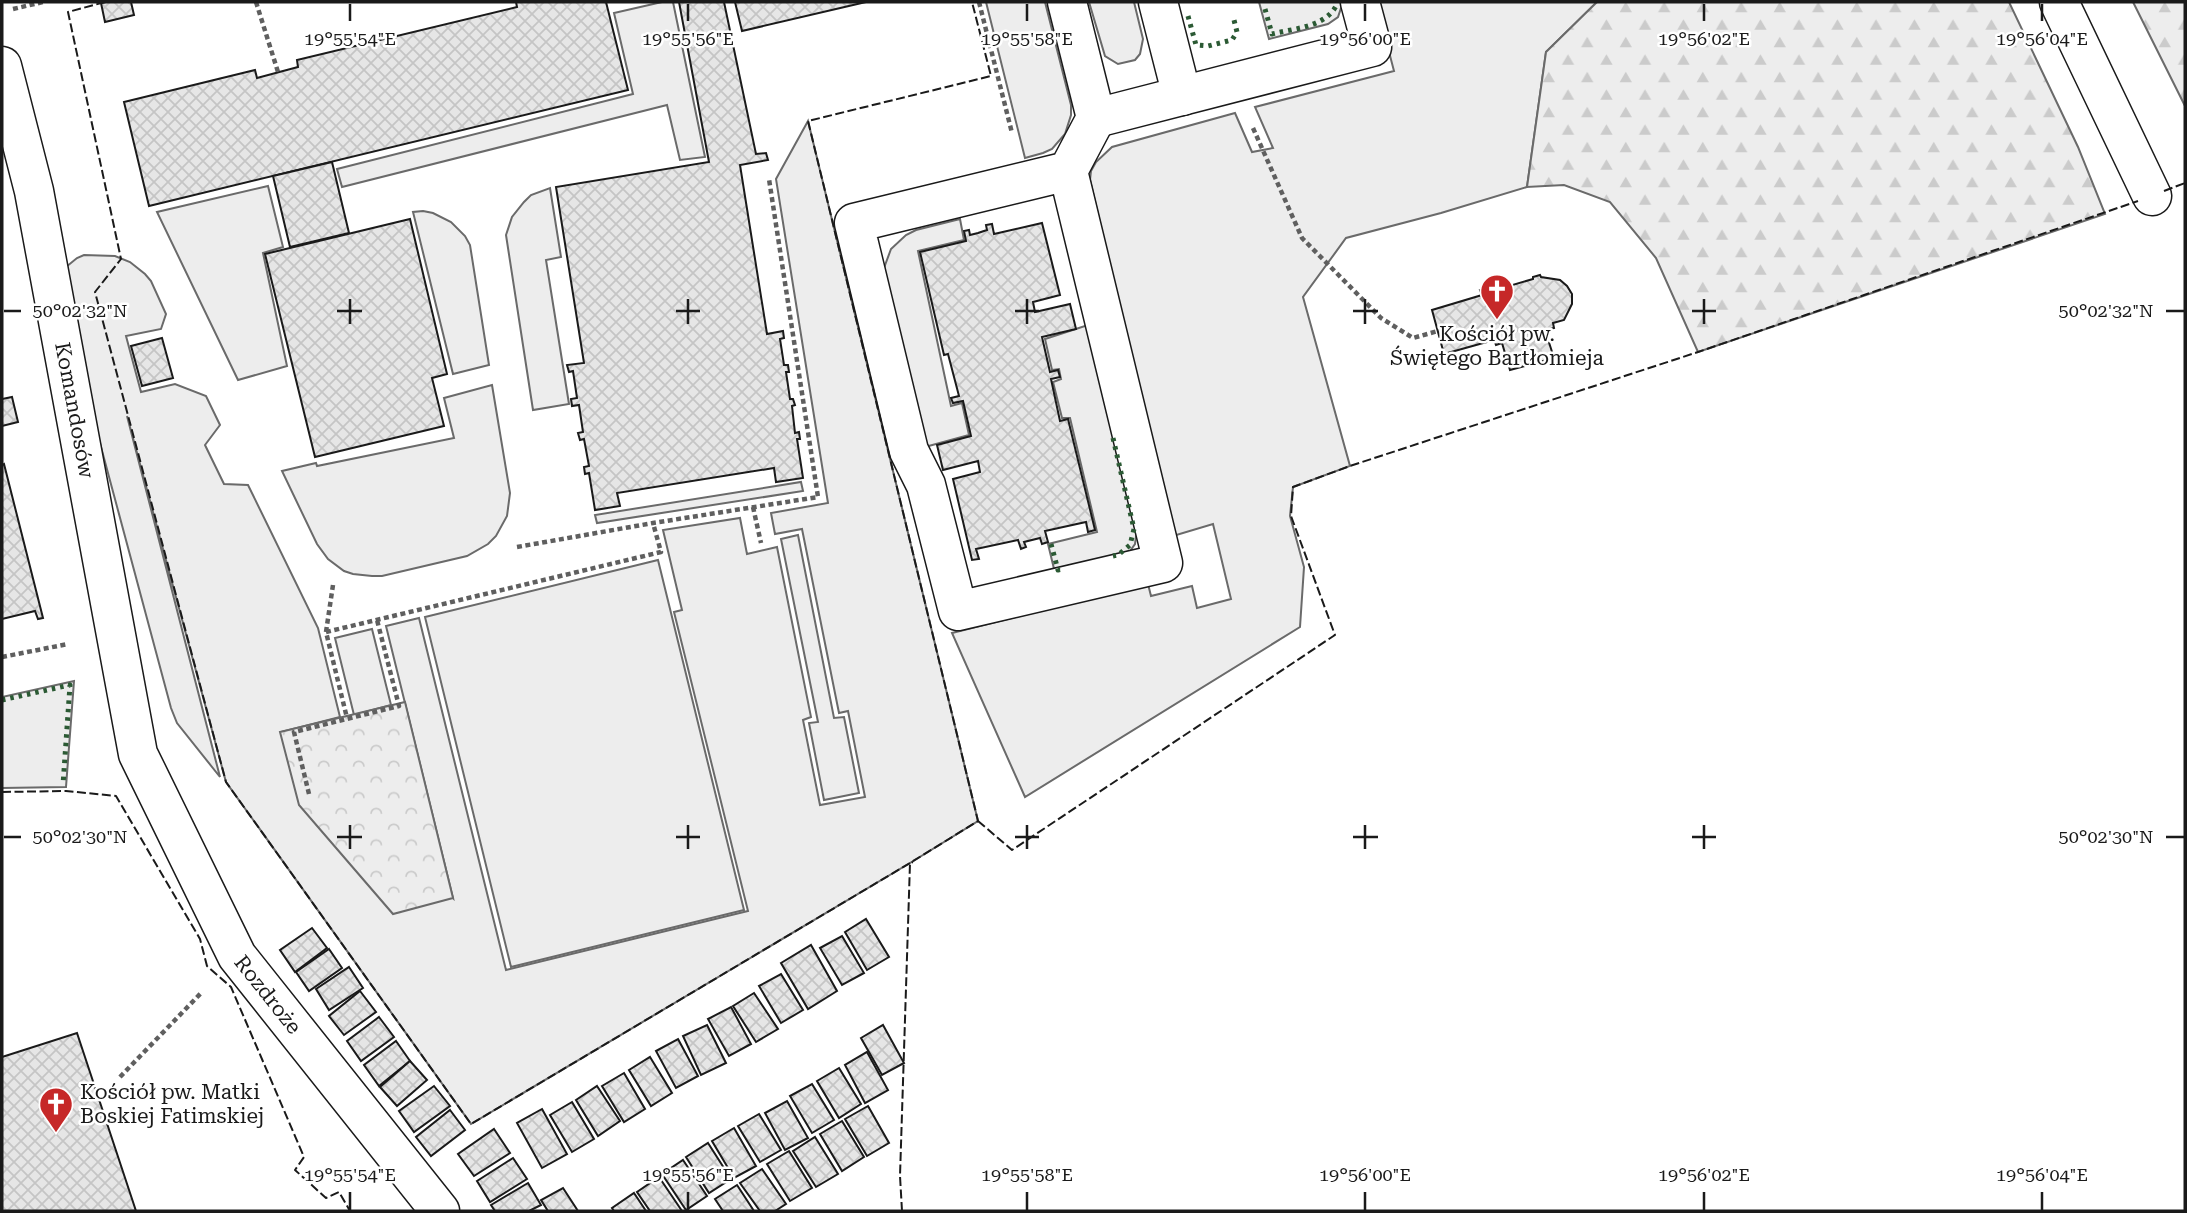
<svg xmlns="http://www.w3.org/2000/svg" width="2187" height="1213" viewBox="0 0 2187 1213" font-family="'Roboto Serif',serif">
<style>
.built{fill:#ededed;stroke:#6a6a6a;stroke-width:2}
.forest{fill:url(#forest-firs);stroke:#6a6a6a;stroke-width:2}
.park{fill:url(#park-crowns);stroke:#6a6a6a;stroke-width:2}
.building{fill:url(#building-cross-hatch);stroke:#1a1a1a;stroke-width:2}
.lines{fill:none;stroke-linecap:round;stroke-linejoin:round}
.minor-casing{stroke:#1a1a1a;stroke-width:41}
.path{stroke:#5f5f5f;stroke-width:4.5;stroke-dasharray:5 3.5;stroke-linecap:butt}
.minor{stroke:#fff;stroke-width:38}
.hedge{stroke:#2b5a34;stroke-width:5;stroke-dasharray:3.5 5;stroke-linecap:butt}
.fence{stroke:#1a1a1a;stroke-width:2;stroke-dasharray:9 3.5;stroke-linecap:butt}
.ticks{fill:none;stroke:#1a1a1a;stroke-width:2.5}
.labels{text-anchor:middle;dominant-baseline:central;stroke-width:5;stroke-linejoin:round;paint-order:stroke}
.poi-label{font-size:21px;fill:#1a1a1a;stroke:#fff}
.street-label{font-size:21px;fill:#1a1a1a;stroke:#fff}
.ticks-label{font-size:18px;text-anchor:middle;fill:#1a1a1a;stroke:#fff;stroke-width:5;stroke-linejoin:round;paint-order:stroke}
</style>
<defs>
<pattern id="forest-firs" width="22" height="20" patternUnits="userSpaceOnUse" patternTransform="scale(1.75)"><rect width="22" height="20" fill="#ededed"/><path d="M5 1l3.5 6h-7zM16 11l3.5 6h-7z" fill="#cbcbcb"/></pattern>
<pattern id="park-crowns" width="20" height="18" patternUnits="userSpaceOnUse" patternTransform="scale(1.75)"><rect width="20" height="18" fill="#ededed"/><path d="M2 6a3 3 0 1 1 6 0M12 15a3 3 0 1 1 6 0" fill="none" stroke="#cbcbcb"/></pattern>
<pattern id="building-cross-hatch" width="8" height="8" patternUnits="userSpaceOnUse" patternTransform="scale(1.75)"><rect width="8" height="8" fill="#e6e6e6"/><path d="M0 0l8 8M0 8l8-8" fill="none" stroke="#c5c5c5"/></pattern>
</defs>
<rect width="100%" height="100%" fill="#fff"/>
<g class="built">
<path d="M662,2H673L705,157L680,160L667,105L342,187L337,169L633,94L614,13Z"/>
<path d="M986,2H1045L1071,105V115L1065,134L1052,149L1043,153L1025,158Z"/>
<path d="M1089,2H1134L1143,39L1140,54L1135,60L1118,64L1105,56Z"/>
<path d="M1259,2H1343L1338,17L1328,24L1269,39Z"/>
<path d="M1376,2H1597L1546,52L1527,187L1441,213L1346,238L1303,297L1350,466L1293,487L1290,516L1304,567L1300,627L1025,797L952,633L1148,584L1151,596L1192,586L1197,608L1231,599L1213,524L1173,536L1090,180L1091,171L1096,162L1112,147L1235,113L1252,152L1273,148L1255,107L1394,71Z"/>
<path d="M808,121L978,821L910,863L471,1124L226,782L127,416L220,777L177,723L171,708L60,294L66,267L77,258L84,255L115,256L130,262L145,274L151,281L166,314L161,329L126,336L141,392L175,384L206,396L220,425L205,445L224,484L248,485L318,628L340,717L281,732L453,898L386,626L419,618L506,970L748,911L674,612L682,610L663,530L740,518L747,554L777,547L811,717L803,720L820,805L865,797L848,711L839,713L802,529L775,534L771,513L828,503L776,179Z"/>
<path d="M268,186L283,247L263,253L287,366L238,380L157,212Z"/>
<path d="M550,188L561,257L546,260L569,404L533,410L506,235L512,217L524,202L531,195Z"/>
<path d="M423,211L433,213L451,222L465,236L470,245L489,365L453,374L413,212Z"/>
<path d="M960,219L964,240L918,251L951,406L962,403L969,435L925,447L884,268L891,249L906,235L916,230Z"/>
<path d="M1088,325L1137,527L1136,537L1135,544L1130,551L1055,573L1048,544L1097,532L1070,418H1062L1053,382L1061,379L1059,369L1052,370L1045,339Z"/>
<path d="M492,385L510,493L507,516L496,536L488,544L467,556L382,576H372L353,574L344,571L328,559L317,544L282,471L316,463L317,466L454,438L444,398Z"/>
<path d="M801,482L803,491L597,523L595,515Z"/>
<path d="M798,535L834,718L844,717L859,793L824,800L809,723L818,722L781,539Z"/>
<path d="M658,560L744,910L511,967L425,617Z"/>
<path d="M372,629L391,705L354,715L335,638Z"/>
<path d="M74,681L66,787L2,788V697Z"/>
</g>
<g class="forest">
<path d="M1597,2H2009L2078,147L2105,214L1698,352L1656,258L1610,202L1564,185L1527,187L1546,52Z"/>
<path d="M2133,2H2185V106Z"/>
</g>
<path class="park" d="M405,702L453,898L393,914L299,805L280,732Z"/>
<g class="building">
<path d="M106,2H131L134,15L105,22L101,3Z"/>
<path d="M516,2H606L628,90L149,206L124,102L255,70L257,78L298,67L297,60L517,7Z"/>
<path d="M679,2H724L756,154L766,153L768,160L740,165L767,334L783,331L784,338L780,339L784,365H788L789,372H786L790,399H793L795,405L792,406L795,433L799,432L800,439H797L803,478L776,482L774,468L617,493L620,506L595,510L589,473L585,474L584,467L589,466L584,439L580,440L578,433L583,432L579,405L572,406L571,399L577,398L573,371L569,372L567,365L584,363L556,187L709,162Z"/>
<path d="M735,2H866L742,31Z"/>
<path d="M332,162L349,233L290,247L273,176Z"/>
<path d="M410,219L447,374L432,378L444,426L315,457L265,254Z"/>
<path d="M1042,223L1060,295L1033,302L1035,312L1070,304L1076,329L1042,337L1050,372L1058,370L1060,377L1051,379L1060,421L1068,419L1095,530L1088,532L1086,522L1045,531L1048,542L1042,544L1040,538L1024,542L1026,547L1021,549L1018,540L976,549L979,559L972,560L953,479L980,472L978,461L943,470L937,445L971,436L963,401L953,403L951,398L959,396L948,354L944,355L920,252L966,241L964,231L969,230L970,235L978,233L987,230L986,225L992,224L994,234Z"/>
<path d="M1540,275L1541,277L1560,280L1567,286L1572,294V304L1564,320L1553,323L1554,328L1545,330L1554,358L1510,370L1502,343L1496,345L1494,340L1444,354L1432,310L1482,295L1480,290L1488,287L1489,292L1533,279V277Z"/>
<path d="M162,338L173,378L142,386L131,346Z"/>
<path d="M12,397L18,422L2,426V399Z"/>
<path d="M4,464L43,618L38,619L35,611L2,619V465Z"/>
<path d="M866,919L889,957L867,970L845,932Z"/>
<path d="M312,928L327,948L295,972L280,950Z"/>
<path d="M842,936L864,973L842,985L820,948Z"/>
<path d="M811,945L837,991L808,1009L781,963Z"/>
<path d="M329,949L342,968L309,991L296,972Z"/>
<path d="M349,967L363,988L329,1010L316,989Z"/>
<path d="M781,974L803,1010L781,1023L759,986Z"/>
<path d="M360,991L376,1012L344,1035L329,1016Z"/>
<path d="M754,993L778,1029L756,1042L733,1006Z"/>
<path d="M731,1007L751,1044L729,1056L708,1019Z"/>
<path d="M379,1017L394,1037L361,1061L347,1041Z"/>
<path d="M707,1025L726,1063L701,1075L683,1036Z"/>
<path d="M883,1025L904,1063L882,1075L861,1038Z"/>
<path d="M77,1033L136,1211H2V1057Z"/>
<path d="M678,1039L698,1076L676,1088L656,1051Z"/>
<path d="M396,1041L410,1061L379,1086L364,1065Z"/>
<path d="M867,1052L888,1090L865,1103L845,1065Z"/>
<path d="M650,1057L672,1093L651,1106L629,1070Z"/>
<path d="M410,1061L427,1080L397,1106L380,1087Z"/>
<path d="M839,1068L861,1104L839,1118L817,1081Z"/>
<path d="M624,1073L645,1109L624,1122L602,1086Z"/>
<path d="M812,1084L834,1120L812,1133L790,1096Z"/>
<path d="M434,1086L450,1106L414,1132L399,1111Z"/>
<path d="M597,1086L620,1121L598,1136L576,1100Z"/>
<path d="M787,1101L808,1138L785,1150L765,1113Z"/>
<path d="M572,1102L594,1139L572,1152L550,1115Z"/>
<path d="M868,1106L889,1143L867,1156L845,1119Z"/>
<path d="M542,1109L567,1154L542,1168L517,1123Z"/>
<path d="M450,1110L465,1130L431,1156L416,1137Z"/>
<path d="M759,1114L781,1150L760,1162L738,1126Z"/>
<path d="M842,1121L864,1157L842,1171L820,1134Z"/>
<path d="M734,1128L756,1166L734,1178L712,1141Z"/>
<path d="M494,1129L510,1153L474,1176L458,1154Z"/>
<path d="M815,1137L838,1174L816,1187L793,1151Z"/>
<path d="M708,1143L731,1179L709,1193L686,1157Z"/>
<path d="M789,1151L812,1188L790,1201L767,1164Z"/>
<path d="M513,1158L527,1179L490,1202L477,1181Z"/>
<path d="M683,1160L707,1196L686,1210L662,1174Z"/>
<path d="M762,1169L786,1204L775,1211H760L740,1183Z"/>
<path d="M659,1177L682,1211H650L637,1192Z"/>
<path d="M528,1183L541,1205L529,1211H495L491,1205Z"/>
<path d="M737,1185L754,1211H723L715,1199Z"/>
<path d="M563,1188L578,1211H548L541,1200Z"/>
<path d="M634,1193L646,1211H614L612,1208Z"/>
</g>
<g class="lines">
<g class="minor-casing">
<g id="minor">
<path d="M1067,2L1096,118L1068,171L1163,563L958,611L926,485L909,451L854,223L1068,171"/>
<path d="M1158,2L1182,96"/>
<path d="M2059,2L2152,196"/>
<path id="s1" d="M2,66L34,191L138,754L237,956L440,1211"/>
<path d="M1096,118L1372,47L1360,2"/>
</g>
</g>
<g class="path">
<path d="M256,2L278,72"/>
<path d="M979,2L1012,133"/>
<path d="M13,9L43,2"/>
<path d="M1253,128L1302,238L1381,318L1413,338L1438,331"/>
<path d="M753,507L761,543"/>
<path d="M517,547L653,523L818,497L769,179"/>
<path d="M333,585L326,632L347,718"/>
<path d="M326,632L661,552L653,523"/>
<path d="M2,657L68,644"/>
<path d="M309,794L294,732L399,706L377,620"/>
<path d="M120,1077L202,992"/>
</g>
<use href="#minor" class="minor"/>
<g class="hedge">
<path d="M1265,9L1272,34C1296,28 1328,27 1338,2"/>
<path d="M1188,16L1196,45L1208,46L1232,40L1237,32L1234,20"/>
<path d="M1113,438L1134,529L1130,545L1118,555L1113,556"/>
<path d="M1051,544L1058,570L1063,569"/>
<path d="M2,700L70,685L63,785"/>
</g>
<g class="fence">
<path d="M105,2L68,12L121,259L95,292L226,782L471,1124L910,863L978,821L808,121L991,76L972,2"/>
<path d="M2164,191L2185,183"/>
<path d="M2,792L66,791L116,796L200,939L207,966L231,987L304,1157L295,1170L326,1198L339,1192L350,1211"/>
<path d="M978,821L1012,850L1335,635L1291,516L1293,487L1350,466L1698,352L2138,201"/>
<path d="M902,1211L900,1176L910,863L913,862"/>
</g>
</g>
<path class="ticks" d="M350,4V21M688,4V21M1027,4V21M1365,4V21M1704,4V21M2042,4V21M350,299V324M688,299V324M1027,299V324M1365,299V324M1704,299V324M4,311H21M337,311H362M676,311H700M1015,311H1039M1353,311H1378M1692,311H1716M2166,311H2184M350,825V849M688,825V849M1027,825V849M1365,825V849M1704,825V849M4,837H21M337,837H362M676,837H700M1015,837H1039M1353,837H1378M1692,837H1716M2166,837H2184M350,1192V1210M688,1192V1210M1027,1192V1210M1365,1192V1210M1704,1192V1210M2042,1192V1210"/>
<defs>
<g id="church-pin" transform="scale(1.75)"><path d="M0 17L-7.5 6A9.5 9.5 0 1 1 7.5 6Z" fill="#c62828" stroke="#fff"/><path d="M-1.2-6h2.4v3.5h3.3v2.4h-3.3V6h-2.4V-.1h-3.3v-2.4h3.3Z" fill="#fff"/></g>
</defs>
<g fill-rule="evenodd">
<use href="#church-pin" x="1497" y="291"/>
<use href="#church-pin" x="56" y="1104"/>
</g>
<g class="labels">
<g class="poi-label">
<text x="1497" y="334">Kościół pw.<tspan x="1497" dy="24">Świętego Bartłomieja</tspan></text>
<text x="80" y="1092" text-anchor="start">Kościół pw. Matki<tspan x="80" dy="24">Boskiej Fatimskiej</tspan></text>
</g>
<g class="street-label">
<text stroke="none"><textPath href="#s1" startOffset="352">Komandosów</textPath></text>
<text stroke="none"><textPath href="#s1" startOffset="976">Rozdroże</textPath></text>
</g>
</g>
<g class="ticks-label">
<text x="350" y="45">19°55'54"E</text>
<text x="688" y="45">19°55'56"E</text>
<text x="1027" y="45">19°55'58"E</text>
<text x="1365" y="45">19°56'00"E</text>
<text x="1704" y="45">19°56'02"E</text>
<text x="2042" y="45">19°56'04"E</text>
<text x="80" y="317">50°02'32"N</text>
<text x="2106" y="317">50°02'32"N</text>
<text x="80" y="843">50°02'30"N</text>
<text x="2106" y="843">50°02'30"N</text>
<text x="350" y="1181">19°55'54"E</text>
<text x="688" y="1181">19°55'56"E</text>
<text x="1027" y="1181">19°55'58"E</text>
<text x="1365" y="1181">19°56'00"E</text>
<text x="1704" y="1181">19°56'02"E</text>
<text x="2042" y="1181">19°56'04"E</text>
</g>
<rect width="2187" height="1213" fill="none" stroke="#1a1a1a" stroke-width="7"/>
</svg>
